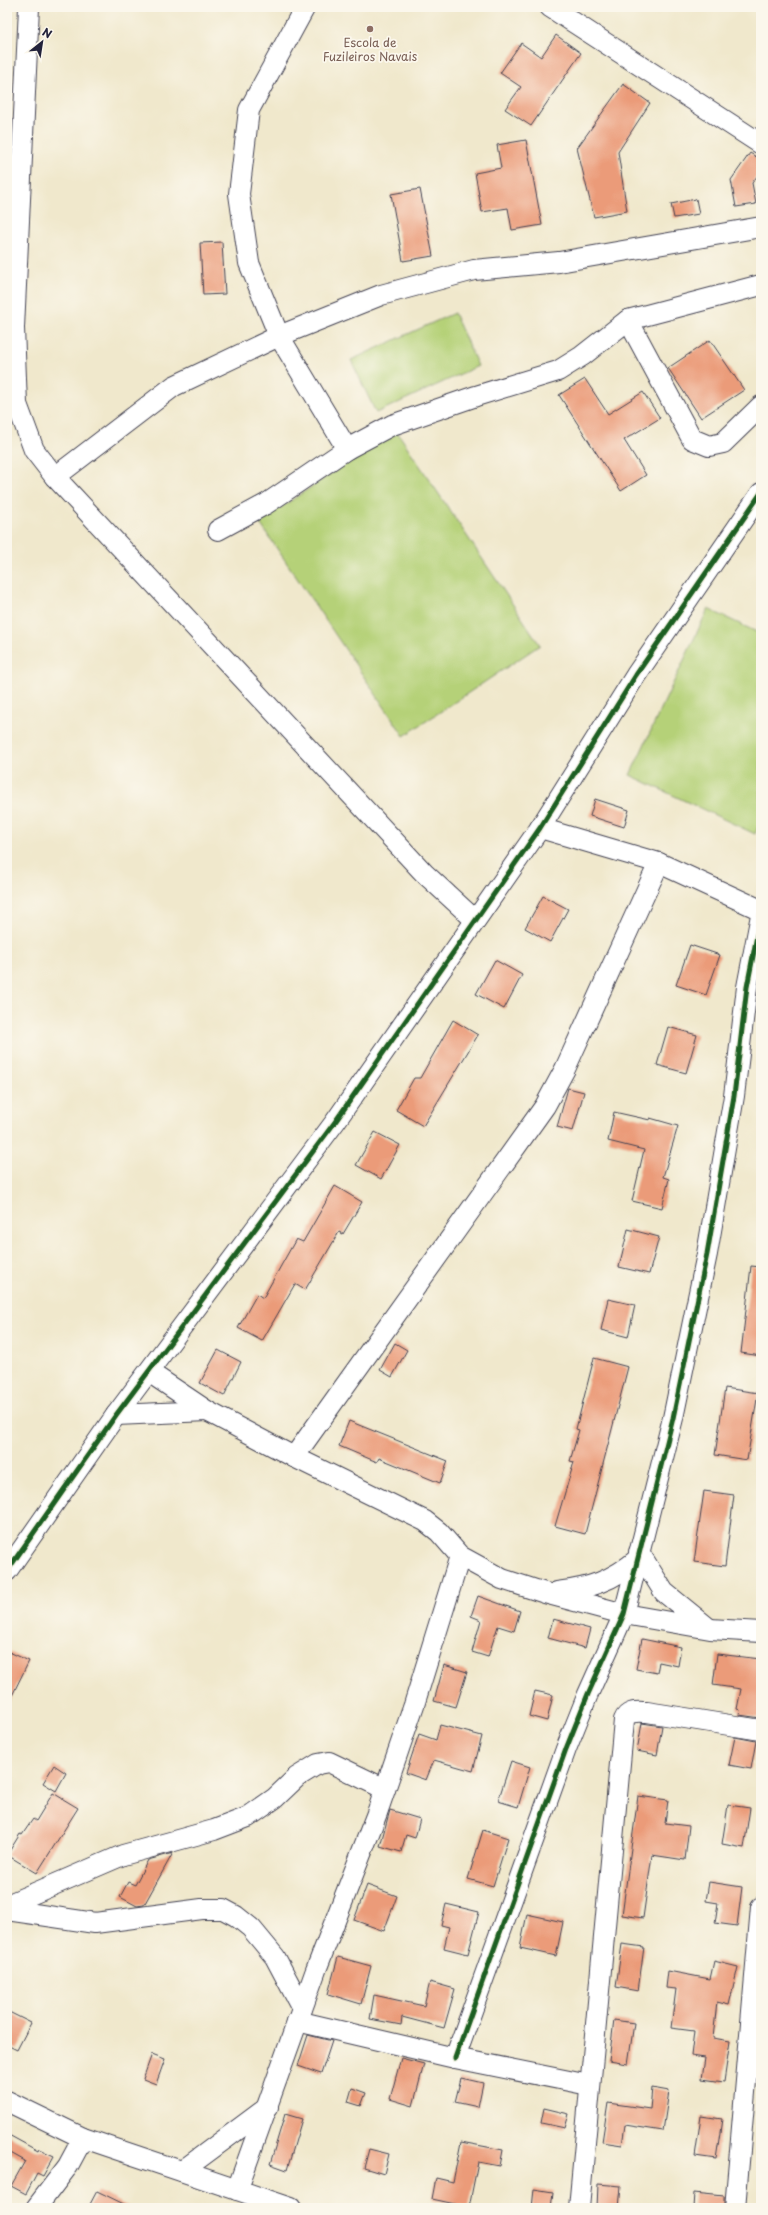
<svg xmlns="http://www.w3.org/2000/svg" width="768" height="2215" viewBox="0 0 768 2215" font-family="'Playpen Sans',sans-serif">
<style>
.green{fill:#b5d178;stroke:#6c7a5a}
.building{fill:#eb9b79}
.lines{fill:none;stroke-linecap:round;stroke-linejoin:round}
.minor-casing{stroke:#414051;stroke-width:22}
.minor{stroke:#fff;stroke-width:20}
.cycleway-casing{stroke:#fbf7ec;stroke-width:8}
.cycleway{stroke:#1b5e20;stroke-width:5}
.education-dot{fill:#8d6e63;stroke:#fbf7ec;stroke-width:1.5}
.labels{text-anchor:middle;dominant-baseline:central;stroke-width:3.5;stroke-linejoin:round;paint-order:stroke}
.education-label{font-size:12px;fill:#785e54;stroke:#fbf7ec}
</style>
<rect width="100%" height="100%" fill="#fbf7ec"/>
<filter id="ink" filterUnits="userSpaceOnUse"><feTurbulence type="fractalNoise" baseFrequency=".025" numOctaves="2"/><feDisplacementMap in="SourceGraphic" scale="8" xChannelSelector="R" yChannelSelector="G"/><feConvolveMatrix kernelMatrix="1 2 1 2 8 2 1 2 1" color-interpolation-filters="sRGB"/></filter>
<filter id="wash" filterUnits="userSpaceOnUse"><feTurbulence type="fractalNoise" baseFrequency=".012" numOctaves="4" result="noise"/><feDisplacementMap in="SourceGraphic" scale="16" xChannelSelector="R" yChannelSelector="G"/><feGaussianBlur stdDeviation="0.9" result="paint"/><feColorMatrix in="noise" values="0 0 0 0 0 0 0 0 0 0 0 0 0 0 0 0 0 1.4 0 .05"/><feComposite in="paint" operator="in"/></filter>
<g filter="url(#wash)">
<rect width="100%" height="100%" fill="#f0e8cc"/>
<g class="green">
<path d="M454,313L478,366L376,413L351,360Z"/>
<path d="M396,430L540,645L404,736L259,522Z"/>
<path d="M708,609L761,634V821L755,834L630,775Z"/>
</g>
<g id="blocks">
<g class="building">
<path d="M556,35L581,53L531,126L505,109L521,87L500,73L521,43L541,57Z"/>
<path d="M623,84L650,103L618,152L627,211L594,217L577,148Z"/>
<path d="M526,140L542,225L512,230L508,208L482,212L475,173L501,168L497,145Z"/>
<path d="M750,153L761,160V171L752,183L756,204L736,207L731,180Z"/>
<path d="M420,189L433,256L403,261L391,194Z"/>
<path d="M696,199L699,214L674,218L671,204Z"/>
<path d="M222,242L225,294L203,295L200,243Z"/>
<path d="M710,340L744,390L701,418L668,368Z"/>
<path d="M585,379L608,414L643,392L660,418L624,440L646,475L621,491L559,395Z"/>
<path d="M595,799L629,810L624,827L590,816Z"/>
<path d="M543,896L568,909L550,942L525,928Z"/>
<path d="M690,945L720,955L706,995L676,985Z"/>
<path d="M495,960L522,975L504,1009L476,994Z"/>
<path d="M453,1020L478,1035L423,1126L396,1110L414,1078H420Z"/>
<path d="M668,1027L697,1035L686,1073L657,1065Z"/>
<path d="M568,1088L584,1092L573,1131L557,1127Z"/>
<path d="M614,1112L650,1120V1118L678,1126L663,1177L669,1179L662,1208L632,1201L644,1150L608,1141Z"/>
<path d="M375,1132L400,1145L381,1179L356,1165Z"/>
<path d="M335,1186L362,1202L343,1234L339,1232L305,1290L295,1284L262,1341L238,1328L257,1294L263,1298L296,1239L303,1242Z"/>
<path d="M628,1229L659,1237L649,1274L619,1267Z"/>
<path d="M751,1266L761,1267V1356L741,1353Z"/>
<path d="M608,1299L635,1305L628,1337L601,1330Z"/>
<path d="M395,1343L407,1350L392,1377L380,1370Z"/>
<path d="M218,1350L241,1362L224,1396L200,1383Z"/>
<path d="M594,1358L628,1367L585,1534L555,1526L574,1462L570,1461L579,1430L576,1429Z"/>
<path d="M725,1388L758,1393L747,1460L715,1455Z"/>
<path d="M349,1421L448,1461L440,1483L379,1458L377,1462L339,1446Z"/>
<path d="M704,1491L734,1495L725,1566L694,1562Z"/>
<path d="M478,1596L520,1611L514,1631L498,1626L488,1657L472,1652L481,1620L471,1616Z"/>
<path d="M553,1619L590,1629L585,1648L548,1638Z"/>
<path d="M642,1639L681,1647L678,1666L659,1662L657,1673L636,1669Z"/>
<path d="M7,1651L29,1661L7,1706Z"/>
<path d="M717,1654L761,1659V1718L739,1715L740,1710L737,1709L741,1689L713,1685Z"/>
<path d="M444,1665L467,1672L456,1707L434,1701Z"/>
<path d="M535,1691L553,1695L547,1721L529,1716Z"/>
<path d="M642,1723L662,1726L657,1755L637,1751Z"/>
<path d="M440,1725L482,1736L473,1771L434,1760L426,1780L406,1773L419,1734L436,1740Z"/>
<path d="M735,1737L756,1741L751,1769L729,1765Z"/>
<path d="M511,1761L530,1767L518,1807L498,1801Z"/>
<path d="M54,1765L66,1773L56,1791L43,1783Z"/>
<path d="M53,1793L78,1808L37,1873L7,1855L20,1834L22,1835L33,1819L36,1821Z"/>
<path d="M638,1796L668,1800L665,1823L689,1826L685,1860L652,1855L643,1918L622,1915Z"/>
<path d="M728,1805L750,1808L744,1848L722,1844Z"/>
<path d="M390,1810L420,1819L415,1838L406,1835L401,1852L380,1846Z"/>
<path d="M483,1830L508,1838L493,1886L468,1879Z"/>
<path d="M173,1853L144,1905L137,1906L120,1897L128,1882L135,1885L148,1860Z"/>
<path d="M709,1882L742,1887L737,1926L715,1923L718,1903L706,1901Z"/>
<path d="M367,1885L397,1896L384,1931L354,1920Z"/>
<path d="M446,1904L479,1912L468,1954L444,1948L449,1927L441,1925Z"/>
<path d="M527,1914L563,1922L556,1956L520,1948Z"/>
<path d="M622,1944L644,1947L638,1991L616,1987Z"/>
<path d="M338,1957L371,1966L361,2004L328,1994Z"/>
<path d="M714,1961L738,1967L729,2005L717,2002L713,2038L730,2041L724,2082L702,2079L705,2058L691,2056L694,2031L671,2028L676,1989L666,1988L668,1971L710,1979Z"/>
<path d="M430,1982L455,1989L444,2028L402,2017L401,2025L370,2019L374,1995L424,2006Z"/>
<path d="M7,2011L31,2023L17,2050L7,2045Z"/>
<path d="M614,2020L634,2023L628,2064L609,2061Z"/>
<path d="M308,2035L332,2041L321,2074L298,2066Z"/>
<path d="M152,2054L165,2059L156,2084L143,2079Z"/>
<path d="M401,2058L424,2064L413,2106L390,2099Z"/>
<path d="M461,2078L483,2083L478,2107L455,2102Z"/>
<path d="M352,2088L366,2093L361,2106L348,2102Z"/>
<path d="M652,2088L669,2091L663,2131L625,2125L622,2145L602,2142L608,2103L650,2109Z"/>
<path d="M544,2108L569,2114L565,2128L541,2123Z"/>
<path d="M285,2114L302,2119L287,2170L270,2164Z"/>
<path d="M701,2116L722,2119L716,2159L695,2156Z"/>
<path d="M7,2134L38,2151L39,2149L54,2156L43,2176L37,2173L26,2194L11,2186L25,2161L7,2151Z"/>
<path d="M461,2142L503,2150L500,2166L478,2162L469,2207L432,2199L436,2178L453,2182Z"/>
<path d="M369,2149L389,2154L384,2174L364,2168Z"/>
<path d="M598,2184L621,2186L619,2208H597Z"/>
<path d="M534,2189L553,2192L551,2208H532Z"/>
<path d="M97,2191L132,2208H88Z"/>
<path d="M694,2193L724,2196V2208H693Z"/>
</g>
</g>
</g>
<g filter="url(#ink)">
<use href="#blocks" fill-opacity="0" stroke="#414051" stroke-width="1"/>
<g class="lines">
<g class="minor-casing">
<g id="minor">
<path d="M29,7L14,328L17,404L34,450L55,477L424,873L475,920"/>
<path d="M305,7L249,110L239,194L249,263L279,336L347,449"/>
<path d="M550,7L761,144"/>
<path d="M628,320L692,439L709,446L723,443L761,406"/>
<path d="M55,477L174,386L279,336L381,295L474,270L559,262L761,227"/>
<path d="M218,530L266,504L347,449L392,425L476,396L558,371L582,356L628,320L761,285"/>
<path d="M540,828L659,863L761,910"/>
<path d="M149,1372L207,1411L294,1457L425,1521L439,1532L460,1556L502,1579L545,1593L624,1614L710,1629L761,1632"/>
<path d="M116,1415L207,1411"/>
<path d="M294,1457L545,1106L565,1069L659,863"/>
<path d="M639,1552L664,1592L707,1627"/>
<path d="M7,1571L116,1415L335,1122L540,828L636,675L761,493"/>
<path d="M557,1592C590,1588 612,1581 638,1559"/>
<path d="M7,1905L123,1855L214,1830L248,1817L275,1798L297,1777L318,1764L329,1762L385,1789"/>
<path d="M7,1910L95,1923L202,1909H223L236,1916L251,1928L275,1957L302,2008"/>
<path d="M297,2021L455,2058L589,2085"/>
<path d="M455,2058L566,1749L588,1694L624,1614L673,1418L707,1254L734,1096L747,987L761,915"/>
<path d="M7,2101L83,2138L291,2208"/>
<path d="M182,2171L268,2107"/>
<path d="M237,2190L316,1970L377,1813L414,1705L460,1556"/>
<path d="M36,2208L68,2166L83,2138"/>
<path d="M579,2208L624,1720C628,1710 637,1712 647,1712L761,1730"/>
<path d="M735,2208L761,1907"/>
</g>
</g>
<use href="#minor" class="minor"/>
<g class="cycleway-casing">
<g id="cycleway">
<path d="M7,1571L116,1415L335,1122L540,828L636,675L761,493"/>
<path d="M455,2058L566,1749L588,1694L624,1614L673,1418L707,1254L734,1096L747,987L761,915"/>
</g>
</g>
<use href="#cycleway" class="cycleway"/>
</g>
</g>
<circle class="education-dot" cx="370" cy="29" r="4"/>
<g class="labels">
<g class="education-label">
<text x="370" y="42">Escola de<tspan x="370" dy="14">Fuzileiros Navais</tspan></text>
</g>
</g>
<rect width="768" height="2215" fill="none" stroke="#fbf7ec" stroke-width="24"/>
<g transform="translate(42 42) rotate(30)" stroke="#fbf7ec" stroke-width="3" paint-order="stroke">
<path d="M0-3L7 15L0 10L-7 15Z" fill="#22223b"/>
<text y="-6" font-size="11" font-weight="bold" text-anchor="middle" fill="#22223b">N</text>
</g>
</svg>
